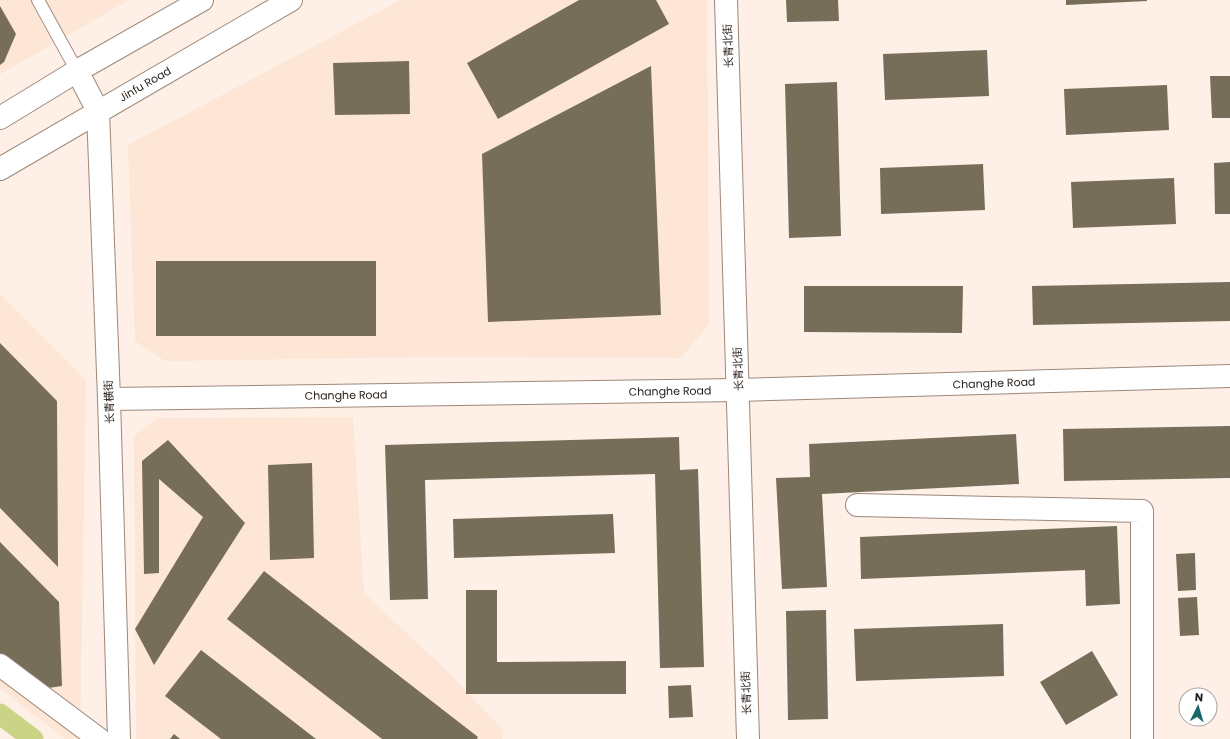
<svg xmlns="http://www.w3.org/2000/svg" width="1230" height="739" viewBox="0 0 1230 739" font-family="Poppins,'Noto Sans SC',sans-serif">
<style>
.built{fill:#fde6d5}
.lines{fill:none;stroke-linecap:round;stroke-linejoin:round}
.canal{stroke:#cad386;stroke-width:21}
.building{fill:#776e59}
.lane-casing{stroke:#9c887a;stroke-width:14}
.street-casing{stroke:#9c887a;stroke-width:24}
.secondary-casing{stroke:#9c887a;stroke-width:24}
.primary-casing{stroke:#9c887a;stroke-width:24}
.lane{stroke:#fff;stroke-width:12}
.street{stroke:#fff;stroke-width:22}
.secondary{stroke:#fff;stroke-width:22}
.primary{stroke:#fff;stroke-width:22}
.labels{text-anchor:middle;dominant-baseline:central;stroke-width:3;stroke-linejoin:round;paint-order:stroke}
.street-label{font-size:11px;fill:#29211b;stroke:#fff}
</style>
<rect width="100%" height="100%" fill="#fef0e6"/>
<g class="built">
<path d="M0,0H129L0,74Z"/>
<path d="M401,0H707L709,324L681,358L431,357L165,361L135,341L128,145Z"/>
<path d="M0,294L86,380L80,739H65L0,688Z"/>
<path d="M353,417L364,593L443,667L504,731L502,739H136L134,436L158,418Z"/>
</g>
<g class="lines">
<path class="canal" d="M0,714L33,739"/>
</g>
<g class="building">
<path d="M579,0H656L669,24L498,119L467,63Z"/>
<path d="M786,0H838L839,21L787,22Z"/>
<path d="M1066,0H1147V1L1066,5Z"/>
<path d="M0,6L16,34L4,62L0,65Z"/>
<path d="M987,50L989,96L885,100L883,54Z"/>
<path d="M409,61L410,114L335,115L333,63Z"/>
<path d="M651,66L661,315L488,322L482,154Z"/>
<path d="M1210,76H1230V118H1212Z"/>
<path d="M837,82L841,236L789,238L785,84Z"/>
<path d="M1167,85L1169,130L1066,135L1064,89Z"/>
<path d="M1230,162V214H1215L1214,163Z"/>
<path d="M983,164L985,210L881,214L880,168Z"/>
<path d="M1174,178L1176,224L1073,228L1071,182Z"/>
<rect x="156" y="261" width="220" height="75"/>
<path d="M1230,282V321L1033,325L1032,286Z"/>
<path d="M804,286H963L962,333L804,332Z"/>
<path d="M0,343L57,401L58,567L0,508Z"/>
<path d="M1230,426V478L1064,481L1063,429Z"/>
<path d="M1016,434L1019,484L822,494L827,587L782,589L776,478L810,477L809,444Z"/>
<path d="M679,437L680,470L698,469L704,667L660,668L655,474L425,480L428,599L390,600L385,445Z"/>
<path d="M168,440L245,523L154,665L135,629L203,517L159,479V573L144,574L142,461Z"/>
<path d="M312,463L314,558L270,560L268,465Z"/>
<path d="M613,514L615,553L454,558L453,519Z"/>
<path d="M1117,526L1120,604L1086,606L1085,570L861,579L860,537Z"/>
<path d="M0,542L59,602L62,686L35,690L0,664Z"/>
<path d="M1195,553L1196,590L1178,591L1176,554Z"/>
<path d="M264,571L478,737L477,739H382L227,619Z"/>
<path d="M466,590H497V662L626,661V694H466Z"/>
<path d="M1197,597L1199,635L1180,636L1178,598Z"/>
<path d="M826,610L828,719L788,720L786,611Z"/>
<path d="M1003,624L1004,676L856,681L854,629Z"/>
<path d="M201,650L316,739H221L165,696Z"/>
<path d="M1092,651L1118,695L1066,725L1040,682Z"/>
<path d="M691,685L693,717L669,718L668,686Z"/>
<path d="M174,734L180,739H170Z"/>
</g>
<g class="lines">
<g class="lane-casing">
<path id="lane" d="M38,0L77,71"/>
</g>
<g class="street-casing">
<g id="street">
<path d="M726,0L748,739"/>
<path d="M77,71L98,111L109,399L119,739"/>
<path d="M857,505L1142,511V739"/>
<path d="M0,665L99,739"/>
</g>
</g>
<g class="secondary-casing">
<path id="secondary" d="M109,399L738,390L1230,376"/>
</g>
<g class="primary-casing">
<g id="primary">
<path d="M0,118L77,71L202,0"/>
<path d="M0,169L291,0"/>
</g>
</g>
<use href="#lane" class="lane"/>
<use href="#street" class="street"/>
<use href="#secondary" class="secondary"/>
<use href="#primary" class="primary"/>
</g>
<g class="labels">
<g class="street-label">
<text transform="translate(728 46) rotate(-92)">长青北街</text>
<text transform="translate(145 84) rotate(-30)">Jinfu Road</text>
<text transform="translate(738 369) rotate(-92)">长青北街</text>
<text transform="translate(994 383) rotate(-2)">Changhe Road</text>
<text transform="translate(670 391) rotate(-1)">Changhe Road</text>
<text transform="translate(346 395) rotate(-1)">Changhe Road</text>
<text transform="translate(109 402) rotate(-92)">长青横街</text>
<text transform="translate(746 693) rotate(-92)">长青北街</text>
</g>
</g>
<g transform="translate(1198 707) rotate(5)"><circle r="19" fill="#ffffff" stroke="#a9a6a4"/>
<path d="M0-3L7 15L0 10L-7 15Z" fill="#186668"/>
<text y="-6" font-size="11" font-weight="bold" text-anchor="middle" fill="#29211b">N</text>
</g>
</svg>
